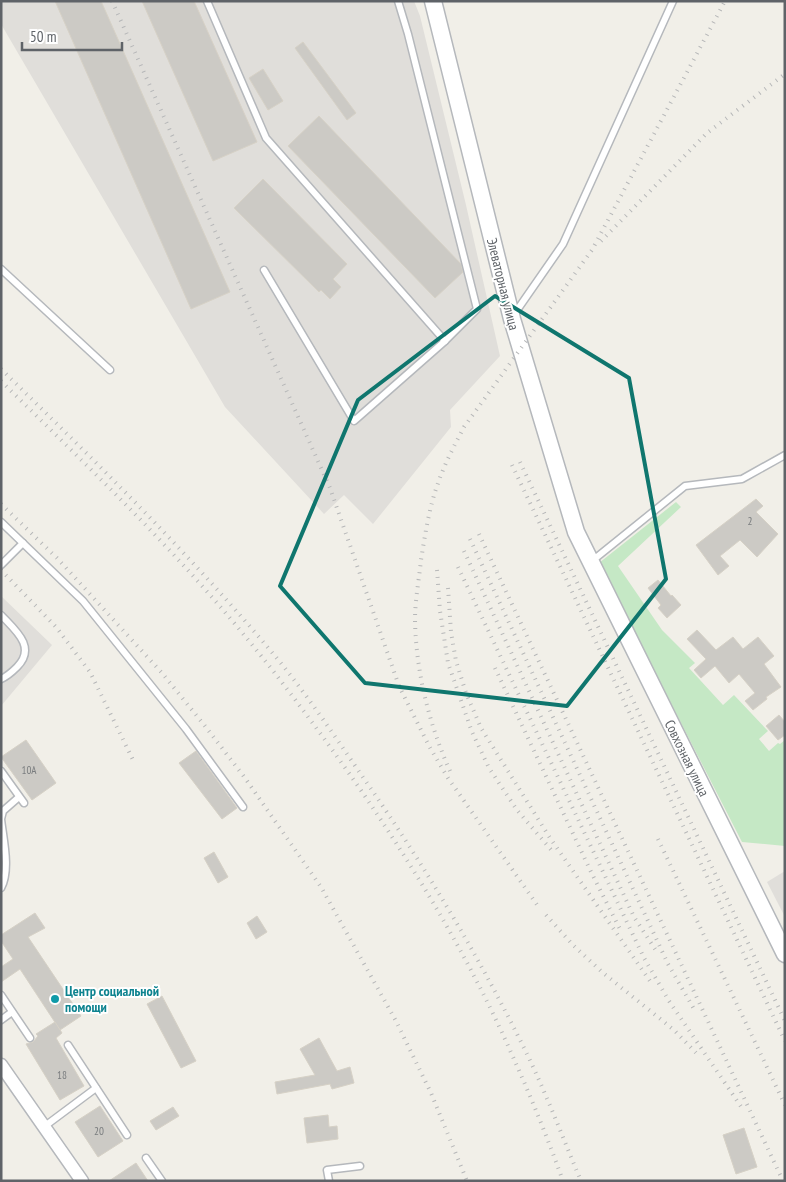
<svg xmlns="http://www.w3.org/2000/svg" width="786" height="1182" viewBox="0 0 786 1182" font-family="'PT Sans Narrow',sans-serif">
<style>
.industrial{fill:#e0deda}
.green{fill:#c5e8c5}
.building{fill:#cccac5;stroke:#d6d1c6}
.lines{fill:none;stroke-linecap:round;stroke-linejoin:round}
.service-casing{stroke:#b5b8bc;stroke-width:9}
.minor-casing{stroke:#b5b8bc;stroke-width:15}
.tertiary-casing{stroke:#b5b8bc;stroke-width:19}
.service{stroke:#fff;stroke-width:6}
.minor{stroke:#fff;stroke-width:12}
.tertiary{stroke:#fff;stroke-width:16}
.rail{stroke:#b6b7b8;stroke-width:4;stroke-dasharray:1 6;stroke-linecap:butt}
.marked{fill:none;stroke:#0f766e;stroke-width:4;stroke-linejoin:round}
.culture-dot{fill:#0f9aa8;stroke:#fff;stroke-width:2}
.labels{text-anchor:middle;dominant-baseline:central;stroke-width:4;stroke-linejoin:round;paint-order:stroke}
.number-label{font-size:11px;fill:#7a7d7f}
.street-label{font-size:14px;fill:#5f6368;stroke:#fff}
.culture-label{font-size:14px;font-weight:bold;fill:#0d838f;stroke:#fff;text-anchor:start}
</style>
<rect width="100%" height="100%" fill="#f1efe8"/>
<g class="industrial">
<path d="M1,1H414L420,16L466,205L500,356L450,410L451,427L373,524L344,495L324,514L225,407L1,24Z"/>
<path d="M1,596L52,645L1,706Z"/>
<path d="M785,871V917L767,882Z"/>
</g>
<path class="green" d="M676,502L681,507L618,566L662,630L695,663L689,668L723,705L734,695L768,731L759,739L769,751L778,743L780,744L785,740V846L742,842L599,563Z"/>
<g class="building">
<path d="M55,1H101L230,292L191,309Z"/>
<path d="M142,1H194L257,142L213,161Z"/>
<path d="M303,42L356,113L347,120L295,48Z"/>
<path d="M263,69L283,101L268,110L249,78Z"/>
<path d="M319,116L461,264L463,272L435,298L288,146Z"/>
<path d="M263,179L347,264L333,279L341,287L330,299L321,290L319,292L234,208Z"/>
<path d="M756,499L763,506L756,512L778,534L757,557L740,540L720,556L729,566L718,575L696,545Z"/>
<path d="M658,580L671,596L672,595L681,605L667,618L658,608L661,605L648,588Z"/>
<path d="M697,630L716,650L733,637L743,649L758,637L774,656L764,664L781,687L766,697L767,699L753,710L745,701L755,693L739,674L729,683L715,666L701,678L694,670L706,659L687,639Z"/>
<path d="M779,715L785,722V735L778,740L766,726Z"/>
<path d="M26,740L56,783L32,800L1,757Z"/>
<path d="M196,751L237,808L222,819L179,763Z"/>
<path d="M214,852L228,877L218,883L204,858Z"/>
<path d="M35,913L45,928L28,937L81,1016L60,1030L20,969L1,982V967L13,959L1,941V935Z"/>
<path d="M257,916L267,932L256,939L247,923Z"/>
<path d="M162,996L196,1061L181,1068L147,1004Z"/>
<path d="M55,1022L62,1033L56,1038L84,1086L60,1100L26,1044L33,1042L38,1036L36,1034Z"/>
<path d="M319,1038L337,1071L350,1067L354,1083L332,1089L330,1084L277,1094L275,1082L315,1075L300,1049Z"/>
<path d="M100,1106L123,1141L98,1157L75,1122Z"/>
<path d="M173,1107L179,1116L156,1130L150,1121Z"/>
<path d="M328,1115L329,1127L337,1126L338,1139L307,1143L304,1118Z"/>
<path d="M744,1128L757,1167L736,1174L723,1135Z"/>
<path d="M136,1163L148,1181H109Z"/>
</g>
<g class="lines">
<g class="service-casing">
<g id="service">
<path d="M207,1L266,138L445,341L477,309L408,34L398,1"/>
<path d="M1,269L110,370"/>
<path d="M264,270L354,421L445,341"/>
<path d="M513,316L563,244L673,1"/>
<path d="M1,522L83,601L186,729L243,807"/>
<path d="M592,561L685,486L742,479L785,455"/>
<path d="M1,565L23,543"/>
<path d="M1,615C15,630 37,647 17,667C12,672 8,676 1,679"/>
<path d="M1,771L24,803"/>
<path d="M1,888C11,870 3,838 1,819L3,811L19,797"/>
<path d="M1,995L30,1038"/>
<path d="M1,1020L12,1012"/>
<path d="M68,1045L127,1135"/>
<path d="M45,1126L96,1088"/>
<path d="M146,1158L162,1181"/>
<path d="M329,1181L327,1170L360,1166"/>
</g>
</g>
<g class="minor-casing">
<path id="minor" d="M1,1065L82,1181"/>
</g>
<g class="tertiary-casing">
<path id="tertiary" d="M433,1L512,319L576,532L785,954"/>
</g>
<use href="#service" class="service"/>
<use href="#minor" class="minor"/>
<use href="#tertiary" class="tertiary"/>
<g class="rail">
<path d="M112,1L330,488L399,686L429,746L448,778L540,909"/>
<path d="M601,241L707,133L785,74"/>
<path d="M1,369C98,464 193,557 280,662C309,698 334,735 360,773C421,860 476,951 523,1046C545,1090 562,1136 581,1181"/>
<path d="M1,381C79,458 158,533 229,617C275,671 317,728 358,786C417,872 471,961 513,1057C531,1097 548,1139 563,1181"/>
<path d="M520,462L785,1021"/>
<path d="M512,465L785,1041"/>
<path d="M1,504L57,558L162,673L205,726L245,778L321,887L396,1021L431,1093L467,1181"/>
<path d="M479,534L783,1181"/>
<path d="M470,539L668,964L694,1009"/>
<path d="M464,551L634,917L657,952"/>
<path d="M458,567L644,958L669,1001L742,1108"/>
<path d="M1,570L56,627L90,672L134,762"/>
<path d="M437,570L440,611L448,663L472,732L489,768L517,810L553,852"/>
<path d="M448,588L451,632L456,661L466,693L481,728L550,838L650,981"/>
<path d="M495,668L592,874L620,929"/>
<path d="M450,771C429,724 416,672 415,620C415,600 419,580 421,560C425,535 429,509 437,486C444,465 454,446 464,427L592,250L725,1"/>
<path d="M658,839L785,1105"/>
<path d="M546,915L573,945L602,972L674,1030L700,1057"/>
</g>
</g>
<path class="marked" d="M495,296L629,378L666,579L567,706L365,683L280,586L358,400Z"/>
<circle class="culture-dot" cx="55" cy="999" r="5"/>
<g class="labels">
<g class="number-label">
<text x="750" y="521">2</text>
<text x="29" y="770">10А</text>
<text x="62" y="1075">18</text>
<text x="99" y="1131">20</text>
</g>
<g class="street-label">
<text transform="translate(503 284) rotate(76)">Элеваторная улица</text>
<text transform="translate(687 758) rotate(64)">Совхозная улица</text>
</g>
<g class="culture-label">
<text x="65" y="991">Центр социальной<tspan x="65" dy="16">помощи</tspan></text>
</g>
</g>
<rect width="786" height="1182" fill="none" stroke="#5f6368" stroke-width="5"/>
<path d="M22 42v8h100v-8" fill="none" stroke="#5f6368" stroke-width="2.5"/>
<text x="30" y="42" font-size="15" fill="#5f6368" stroke="#ffffff" stroke-width="4" paint-order="stroke">50 m</text>
</svg>
